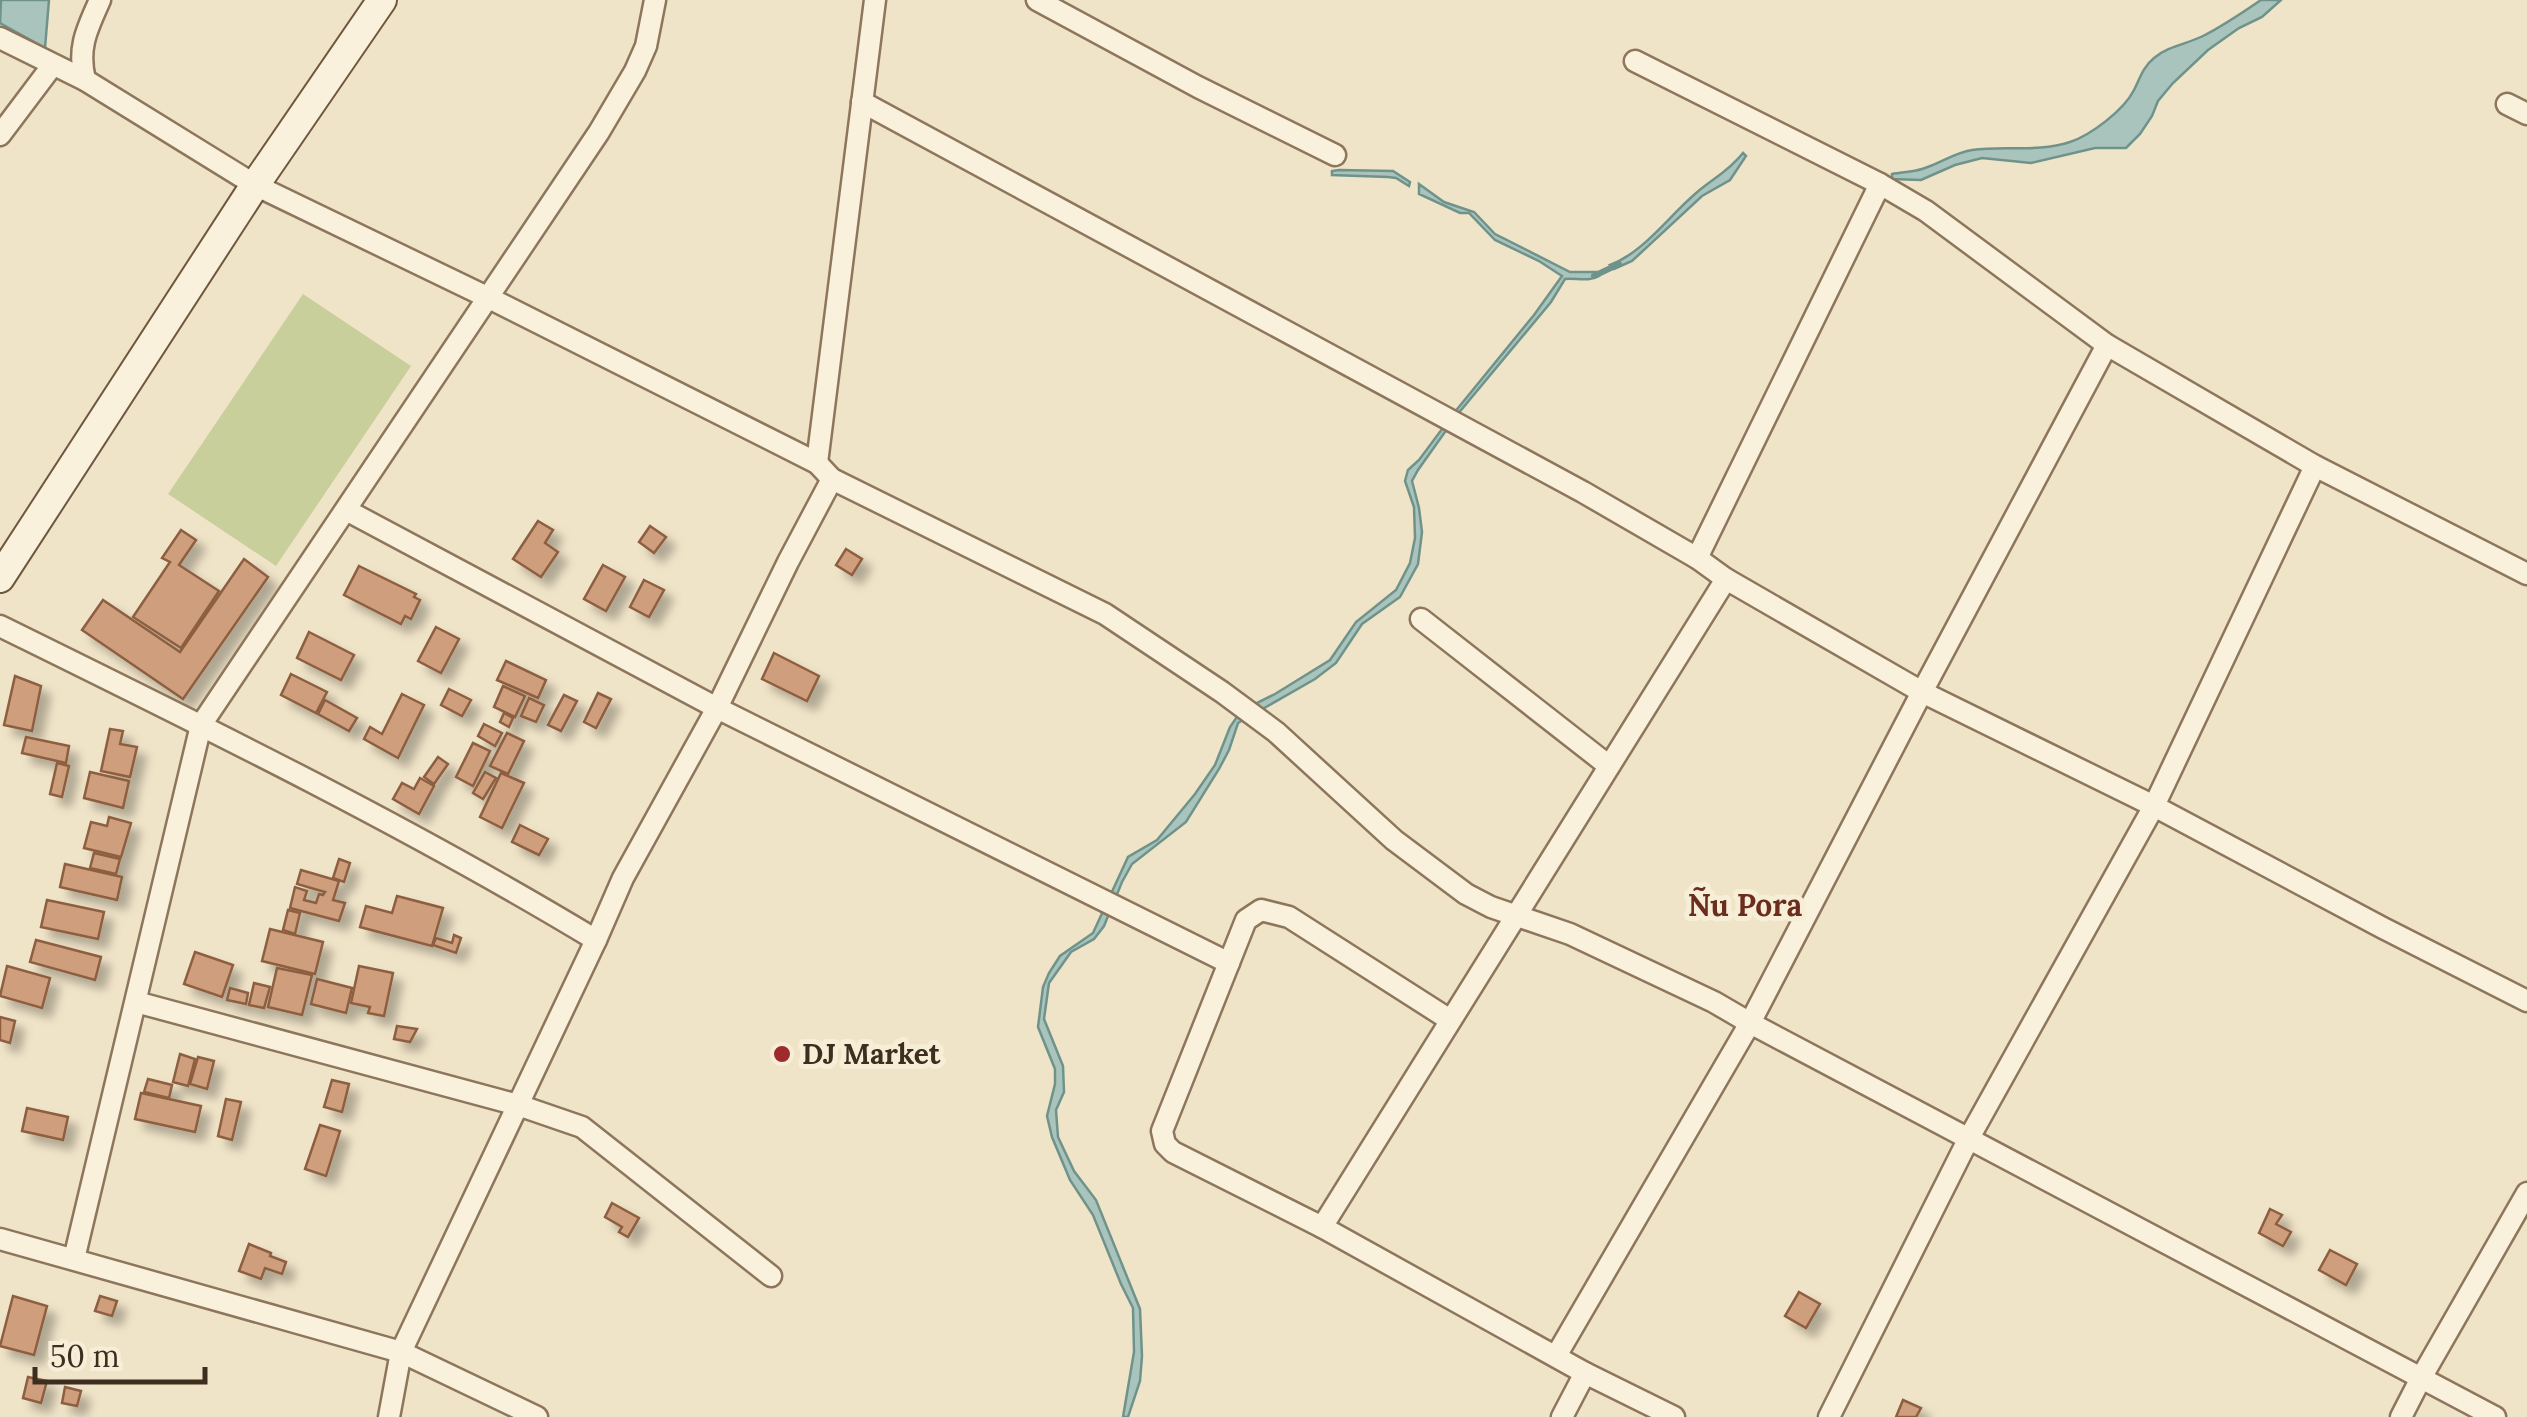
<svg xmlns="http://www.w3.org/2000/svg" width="2527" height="1417" viewBox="0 0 2527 1417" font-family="Lora,serif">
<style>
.green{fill:#c9cf9b}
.water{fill:#a9c4bc;stroke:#6f938a;stroke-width:2.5}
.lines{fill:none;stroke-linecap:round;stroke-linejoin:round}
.stream{stroke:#6f938a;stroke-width:6}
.building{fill:#cf9f7d;stroke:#8d5f41;stroke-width:2.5;filter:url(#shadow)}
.street-casing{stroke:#8d765c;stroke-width:25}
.secondary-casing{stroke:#6f573f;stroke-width:32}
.street{stroke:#faf1dc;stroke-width:20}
.secondary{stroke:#faf1dc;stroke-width:28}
.poi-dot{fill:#9e2a2b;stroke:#f7eed8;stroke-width:4}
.labels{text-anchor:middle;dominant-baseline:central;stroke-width:10;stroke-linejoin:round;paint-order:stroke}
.poi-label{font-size:28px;font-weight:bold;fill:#3d2e20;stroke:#f7eed8;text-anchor:start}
.neighbourhood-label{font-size:30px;font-weight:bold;fill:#6b2e1e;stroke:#f7eed8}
</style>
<defs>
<filter id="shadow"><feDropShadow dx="9" dy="9" stdDeviation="5" flood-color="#0004"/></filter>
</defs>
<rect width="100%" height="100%" fill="#f0e4c8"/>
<path class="green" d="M303,294L411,366L276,566L168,494Z"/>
<g class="water">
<path d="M1,0H49L45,48L0,23Z"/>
<path d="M2261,0H2281L2262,17L2239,28L2208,50L2173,83L2158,101L2152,116L2140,134L2126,148H2095L2031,163L1982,158L1955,165L1921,180L1892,179V174C1902,172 1913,172 1922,169C1940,164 1953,153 1972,150C2005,145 2037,153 2070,142C2091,135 2124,110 2134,90C2140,78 2143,67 2154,58C2168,46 2187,44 2203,36C2223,26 2242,13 2261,0Z"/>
<path d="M1743,153L1746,156L1730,180L1702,196L1632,261L1614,269L1610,265C1644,252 1667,218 1695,194C1712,179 1728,172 1743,153Z"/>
<path d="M1339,170L1393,171L1410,182L1409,186L1396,178L1388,177L1332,175V171Z"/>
<path d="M1419,184L1444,202L1474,212L1495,234L1570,272H1597L1599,276C1589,282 1577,278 1565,279L1551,302L1457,415L1418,470L1412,481L1419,508L1422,532L1418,564L1400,597L1362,624L1336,663L1315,679L1238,723L1229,750L1219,769L1186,822L1132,864L1122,882L1104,926L1094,939L1071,952L1049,983L1044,1019L1063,1066L1064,1092L1056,1110L1058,1137L1074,1171L1096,1200L1140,1309L1142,1356L1140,1381L1128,1417H1123L1134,1352L1133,1308L1121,1284L1093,1215L1070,1180L1052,1137L1047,1116L1055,1084V1069L1038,1027L1043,987L1049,973L1060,956L1093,933L1128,857L1157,840L1195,794L1215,765L1230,727L1241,711L1275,694L1330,660L1356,622L1396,590L1410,563L1415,538L1414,507L1405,481L1408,470L1419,460L1454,413L1534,315L1562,276L1539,261L1495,240L1469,213H1460L1419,194Z"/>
</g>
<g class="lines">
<path class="stream" d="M1594,276L1619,264"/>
</g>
<g class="building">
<path d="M538,521L553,530L545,543L558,552L541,577L513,559Z"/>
<path d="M650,526L666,537L654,553L639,542Z"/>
<path d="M181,530L196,540L179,565L219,591L181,648L133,617L170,562L162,558Z"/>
<path d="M846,549L862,559L852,575L836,565Z"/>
<path d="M244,559L268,577L183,699L82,630L103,600L180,652Z"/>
<path d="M603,565L625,577L606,611L584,599Z"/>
<path d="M359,566L416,594L414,597L420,600L411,619L405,616L401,624L344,595Z"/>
<path d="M644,580L664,590L649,617L630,607Z"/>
<path d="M436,627L459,639L441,673L418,661Z"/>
<path d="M309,632L354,655L341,680L297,658Z"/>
<path d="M774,653L819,676L807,701L762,679Z"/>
<path d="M506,661L546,680L538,698L497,680Z"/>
<path d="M291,674L327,692L316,713L281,695Z"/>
<path d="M15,676L41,686L32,731L4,725Z"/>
<path d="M503,686L525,696L515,717L494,707Z"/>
<path d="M449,689L471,700L462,716L441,705Z"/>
<path d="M598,693L611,699L596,728L584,722Z"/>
<path d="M402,694L424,705L398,758L364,739L370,727L382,734Z"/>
<path d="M564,695L577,701L561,731L548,725Z"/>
<path d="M529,698L544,705L536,722L521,716Z"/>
<path d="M325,700L357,718L349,731L318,714Z"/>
<path d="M504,713L513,718L509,727L500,722Z"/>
<path d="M484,724L502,733L495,746L478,736Z"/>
<path d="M110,729L123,731L120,744L137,747L130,777L101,771Z"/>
<path d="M507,733L524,741L508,774L490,766Z"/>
<path d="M26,737L69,746L66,763L22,753Z"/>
<path d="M473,743L490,751L473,786L456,777Z"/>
<path d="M438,757L448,764L434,784L424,777Z"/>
<path d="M57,763L69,766L62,797L50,794Z"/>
<path d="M90,772L129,781L123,808L84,798Z"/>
<path d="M485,772L496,778L483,799L473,793Z"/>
<path d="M501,773L524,783L502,828L480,817Z"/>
<path d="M420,778L434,786L419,814L393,799L402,783L414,789Z"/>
<path d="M109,817L131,823L121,857L84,848L91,822L107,826Z"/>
<path d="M520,825L548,839L539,855L512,842Z"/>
<path d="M94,853L120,859L116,874L90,868Z"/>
<path d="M339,859L350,863L344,882L333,878Z"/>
<path d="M65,864L122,877L117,900L60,887Z"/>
<path d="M301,870L339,881L333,900L345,903L339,921L290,908L295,887L307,891L304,900L316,903L319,894L323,895L325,892L297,884Z"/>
<path d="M397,896L443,908L432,946L360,927L366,906L392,913Z"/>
<path d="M47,900L104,912L98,939L41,927Z"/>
<path d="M288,910L300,913L295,934L283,930Z"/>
<path d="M270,929L323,942L315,974L262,961Z"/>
<path d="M454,935L461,938L456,953L433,945L436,938L452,943Z"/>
<path d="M36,940L101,957L95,980L30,962Z"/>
<path d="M195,952L233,965L222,997L184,984Z"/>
<path d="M7,966L50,978L42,1008L0,996Z"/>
<path d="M359,966L393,973L384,1016L368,1013L370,1007L351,1003Z"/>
<path d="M277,968L312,975L302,1015L268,1007Z"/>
<path d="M317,979L352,988L346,1013L311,1004Z"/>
<path d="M254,983L270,987L264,1008L249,1005Z"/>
<path d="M230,988L248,993L246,1004L227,1000Z"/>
<path d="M0,1017L15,1021L10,1043L0,1040Z"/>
<path d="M397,1026L417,1029L410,1042L394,1039Z"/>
<path d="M180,1054L195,1059L188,1086L173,1082Z"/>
<path d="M198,1057L214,1061L207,1089L190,1084Z"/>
<path d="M148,1079L172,1085L169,1098L144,1092Z"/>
<path d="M332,1080L349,1084L342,1112L324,1107Z"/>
<path d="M141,1093L201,1106L195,1132L135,1119Z"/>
<path d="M226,1099L241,1102L232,1140L218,1136Z"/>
<path d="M27,1108L68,1117L63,1140L22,1131Z"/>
<path d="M320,1125L340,1131L326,1176L305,1169Z"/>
<path d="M612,1203L639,1218L628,1237L619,1232L622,1227L605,1217Z"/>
<path d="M2270,1209L2282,1215L2276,1224L2291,1232L2283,1246L2259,1233Z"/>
<path d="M249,1244L271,1253L270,1256L286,1262L282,1274L265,1268L261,1279L239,1271Z"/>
<path d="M2330,1250L2357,1264L2346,1285L2319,1270Z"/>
<path d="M1799,1292L1820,1304L1806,1328L1785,1316Z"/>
<path d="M13,1296L47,1306L34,1355L0,1346Z"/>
<path d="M100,1296L117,1301L112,1316L95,1311Z"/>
<path d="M28,1377L47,1381L41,1403L23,1398Z"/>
<path d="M65,1387L81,1391L77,1406L62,1403Z"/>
<path d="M1903,1400L1921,1408L1916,1417H1896Z"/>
</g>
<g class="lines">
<g class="street-casing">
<g id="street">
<path d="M1037,0L1198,87L1335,155"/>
<path d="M0,38L85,80L255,185L489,298L817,463L832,479L1105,614L1222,692L1276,732L1394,840L1466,894L1491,907L1570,934L1714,1002L1750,1023L2495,1417"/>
<path d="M1635,61L1880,184L1926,211L2107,345L2315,466L2527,574"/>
<path d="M85,80C77,48 87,29 100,0"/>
<path d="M862,102L1583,492L1697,558L1726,579L1922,692L2154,806L2383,928L2527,1001"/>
<path d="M2507,104L2527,114"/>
<path d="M0,135L52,66"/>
<path d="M817,463L875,0"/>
<path d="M346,510L717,708L1229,963"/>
<path d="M1697,558L1880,184"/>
<path d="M1421,619L1609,766"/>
<path d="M0,626C201,725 404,824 596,940"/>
<path d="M136,1002L518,1105L582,1127L771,1276"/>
<path d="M1322,1227L1173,1152L1165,1144L1162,1131L1246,920L1261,910L1289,917L1450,1020"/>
<path d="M0,1239L401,1352L537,1417"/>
<path d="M74,1259L201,725L599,132L635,71L646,46L655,0"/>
<path d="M1556,1356L1750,1023L1922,692L2107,345"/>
<path d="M389,1417L401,1352L596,940L623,878L717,708L788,562L832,479"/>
<path d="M1562,1417L1585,1373"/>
<path d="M1674,1417L1585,1373L1322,1227L1726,579"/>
<path d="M1829,1417L1969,1138L2154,806L2315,466"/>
<path d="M2401,1417L2421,1378L2527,1193"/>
</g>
</g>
<g class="secondary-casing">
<path id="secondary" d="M0,578L255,185L382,0"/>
</g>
<use href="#street" class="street"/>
<use href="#secondary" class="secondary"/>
</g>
<circle class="poi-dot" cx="782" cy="1054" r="10"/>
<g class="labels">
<g class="poi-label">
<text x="802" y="1054">DJ Market</text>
</g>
<g class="neighbourhood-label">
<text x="1745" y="905">Ñu Pora</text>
</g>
</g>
<path d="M35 1367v15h170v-15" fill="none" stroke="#3d2e20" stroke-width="5"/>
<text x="50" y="1367" font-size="30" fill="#3d2e20" stroke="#f7eed8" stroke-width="8" paint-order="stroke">50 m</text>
</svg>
